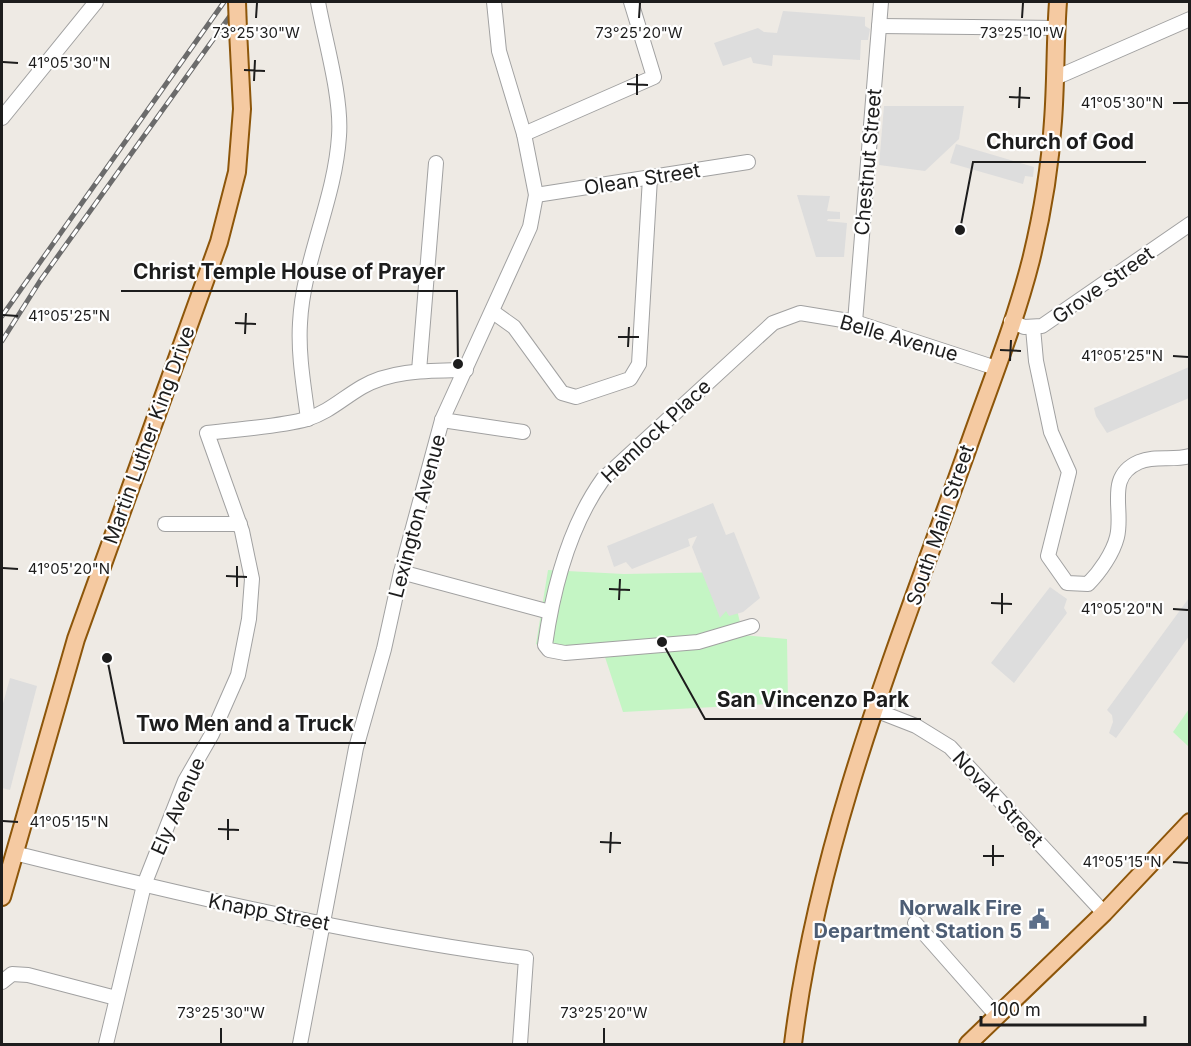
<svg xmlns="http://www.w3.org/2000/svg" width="1191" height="1046" viewBox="0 0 1191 1046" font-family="Inter,sans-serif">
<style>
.park{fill:#c4f5c4}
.parking{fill:#ddd}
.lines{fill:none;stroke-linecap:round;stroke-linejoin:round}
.minor-casing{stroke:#a1a1a1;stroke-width:16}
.major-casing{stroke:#8d560a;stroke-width:20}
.minor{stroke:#fff;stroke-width:14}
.major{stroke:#f5caa2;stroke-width:16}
.rail-casing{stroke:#6b6b6b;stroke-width:5}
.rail{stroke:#fff;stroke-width:3;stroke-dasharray:9;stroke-linecap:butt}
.major-bridge-casing{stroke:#8d560a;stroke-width:20;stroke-linecap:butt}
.major-bridge{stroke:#f5caa2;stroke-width:16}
.ticks{fill:none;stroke:#1d1d1d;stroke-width:2}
.labels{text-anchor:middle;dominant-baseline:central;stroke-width:4.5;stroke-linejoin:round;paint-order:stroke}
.street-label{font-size:20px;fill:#1d1d1d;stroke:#fff}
.service-label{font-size:20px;font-weight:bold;fill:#4e5e75;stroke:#fff;text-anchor:end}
.ticks-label{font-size:15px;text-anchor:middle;fill:#1d1d1d;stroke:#fff;stroke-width:4.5;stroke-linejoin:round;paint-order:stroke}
.leader{fill:none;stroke:#1d1d1d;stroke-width:2}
.callout-dot{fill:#1d1d1d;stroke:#fff;stroke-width:2}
.callout-label{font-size:21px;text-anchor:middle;font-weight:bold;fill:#1d1d1d;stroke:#fff;stroke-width:4.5;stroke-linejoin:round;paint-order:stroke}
</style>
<rect width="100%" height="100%" fill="#eeeae4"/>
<g class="park">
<path d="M548,570L624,574L728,572L743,635L787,639L788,703L623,712L604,654L557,659L536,644Z"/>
<path d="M1189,709V747L1173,732Z"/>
</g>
<g class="parking">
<path d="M783,11L865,17V26L870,29L868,40H861L860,60L773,55L772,66L753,63L751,57L723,66L714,43L758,28L764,32L777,33Z"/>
<path d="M884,106H964L959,139L925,171L879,165Z"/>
<path d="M956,144L1034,167L1033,177L1025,176L1023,184L950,163Z"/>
<path d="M797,195L830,196L827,211L840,212V219H828L827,221L847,223L844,257H816Z"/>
<path d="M1189,367V398L1107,433L1096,416L1094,408Z"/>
<path d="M713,503L726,535L734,532L760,598L743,612L729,616L726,611L720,618L692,547L697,536L688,539L690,546L632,569L626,562L614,567L607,546Z"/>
<path d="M1050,587L1067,599L1064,608L1067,613L1014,683L991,663Z"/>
<path d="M1189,598V636L1116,738L1109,733L1113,722L1112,715L1107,710Z"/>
<path d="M10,678L37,686L10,790L2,788V707Z"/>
</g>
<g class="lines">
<g class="minor-casing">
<g id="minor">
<path d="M879,26L1056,28"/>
<path d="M1055,78L1190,19"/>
<path d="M2,118L96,2"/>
<path d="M524,134L654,77L631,2"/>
<path d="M536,195L748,162"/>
<path d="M493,312L514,327L562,393L576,397L630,379L639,364L650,178"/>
<path d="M1011,321L1024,327L1042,326L1190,224"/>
<path d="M855,322L881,2"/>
<path d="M1033,328L1036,361L1051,432L1069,472L1048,556L1067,583L1088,584C1100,572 1113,553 1117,537C1124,509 1105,477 1139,462C1155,455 1173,461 1190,456"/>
<path d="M419,371L436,163"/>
<path d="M308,419C304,387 298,355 300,323C303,260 335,200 339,136C342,97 325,41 318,2"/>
<path d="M442,420L523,432"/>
<path d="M165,524H240"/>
<path d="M401,572L550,612"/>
<path d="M752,626L698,642L565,653L549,650L545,645C553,589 570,525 603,479L773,323L800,313L855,322L996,368"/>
<path d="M875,710L916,726L950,747L1104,913"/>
<path d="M14,853C183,895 353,935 526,958L520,1044"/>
<path d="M915,923L997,1016"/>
<path d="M2,982L12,974L28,975L116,998"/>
<path d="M106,1044L144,885L185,781L212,734L238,675L249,619L252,579L242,531L207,433C237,429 279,427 307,419C329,412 343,398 362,387C393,369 432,371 466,370"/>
<path d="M300,1044L356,748L384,649L401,572L442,420L530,227L536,195L524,134L499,51L494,2"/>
</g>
</g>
<g class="major-casing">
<g id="major">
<path d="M2,897L76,639L219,242L237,172L242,109L238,30"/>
<path d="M793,1044C818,841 896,649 965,456C987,392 1014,327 1031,260C1042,215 1050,168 1053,121C1056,81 1055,41 1058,2"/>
<path d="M968,1044L1104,913L1190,822"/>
</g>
</g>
<use href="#minor" class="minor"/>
<use href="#major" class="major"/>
<g class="rail-casing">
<g id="rail">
<path d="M2,316L224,2"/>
<path d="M2,341L40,281L240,2"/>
</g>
</g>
<use href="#rail" class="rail"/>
<g class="major-bridge-casing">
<path id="major-bridge" d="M237,2L238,30"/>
</g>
<use href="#major-bridge" class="major-bridge"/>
</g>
<path class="ticks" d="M256,18L257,3M639,18L640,3M1022,18L1023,3M3,62L18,63M244,70L265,71M254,81L255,60M627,84L648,85M637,95V74M1009,97L1030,98M1173,103H1188M1019,108L1020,87M3,315L18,316M235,323L256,324M245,334L246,313M618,337H639M628,347L629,327M1000,350L1021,351M1173,356L1188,357M1010,361L1011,340M3,568L18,569M226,576L247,577M237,587V566M609,589L630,590M619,600L620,579M991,603L1012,604M1173,609L1188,610M1002,614V593M3,821L18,822M218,829L239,830M228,840V819M600,842L621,843M610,853L611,832M983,856H1004M1173,862L1188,863M993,866V845M221,1043V1028M604,1043V1028"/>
<defs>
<g id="civic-bare" transform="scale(1.62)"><path d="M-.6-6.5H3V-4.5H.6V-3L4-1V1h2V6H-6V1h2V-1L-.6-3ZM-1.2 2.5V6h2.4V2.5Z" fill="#5c6f8a" stroke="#fff" stroke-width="2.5" paint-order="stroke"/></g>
</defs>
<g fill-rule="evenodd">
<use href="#civic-bare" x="1039" y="919"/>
</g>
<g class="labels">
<g class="street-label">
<text transform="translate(868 162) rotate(-85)">Chestnut Street</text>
<text transform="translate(642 179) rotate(-9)">Olean Street</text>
<text transform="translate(1103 285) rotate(-35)">Grove Street</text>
<text transform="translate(899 338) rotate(16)">Belle Avenue</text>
<text transform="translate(656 431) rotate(-43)">Hemlock Place</text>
<text transform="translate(149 435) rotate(-70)">Martin Luther King Drive</text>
<text transform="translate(417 516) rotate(-75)">Lexington Avenue</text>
<text transform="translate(940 525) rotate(-71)">South Main Street</text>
<text transform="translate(998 799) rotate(47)">Novak Street</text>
<text transform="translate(178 806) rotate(-66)">Ely Avenue</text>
<text transform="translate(269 912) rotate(11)">Knapp Street</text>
</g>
<g class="service-label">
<text x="1022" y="908">Norwalk Fire<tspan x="1022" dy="23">Department Station 5</tspan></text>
</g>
</g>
<g class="ticks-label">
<text x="256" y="38">73°25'30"W</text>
<text x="639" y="38">73°25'20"W</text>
<text x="1022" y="38">73°25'10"W</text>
<text x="69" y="68">41°05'30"N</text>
<text x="1122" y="108">41°05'30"N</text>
<text x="69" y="321">41°05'25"N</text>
<text x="1122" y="361">41°05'25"N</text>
<text x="69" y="574">41°05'20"N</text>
<text x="1122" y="614">41°05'20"N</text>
<text x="69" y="827">41°05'15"N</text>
<text x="1122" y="867">41°05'15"N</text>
<text x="221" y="1018">73°25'30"W</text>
<text x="604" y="1018">73°25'20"W</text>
</g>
<path class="leader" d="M960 230L973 162H1146M458 364L457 291H121M662 642L705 719H921M107 658L124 743H366"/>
<g class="callout-dot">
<circle cx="960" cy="230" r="6"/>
<circle cx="458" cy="364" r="6"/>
<circle cx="662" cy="642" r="6"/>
<circle cx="107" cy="658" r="6"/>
</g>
<g class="callout-label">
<text x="1060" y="149">Church of God</text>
<text x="289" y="279">Christ Temple House of Prayer</text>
<text x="813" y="707">San Vincenzo Park</text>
<text x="245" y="731">Two Men and a Truck</text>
</g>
<rect width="1191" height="1046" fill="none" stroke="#1d1d1d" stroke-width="6"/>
<path d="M981 1016v9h164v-9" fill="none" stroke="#1d1d1d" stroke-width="3"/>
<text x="990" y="1016" font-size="18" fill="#1d1d1d" stroke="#ffffff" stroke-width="4.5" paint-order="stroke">100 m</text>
</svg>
